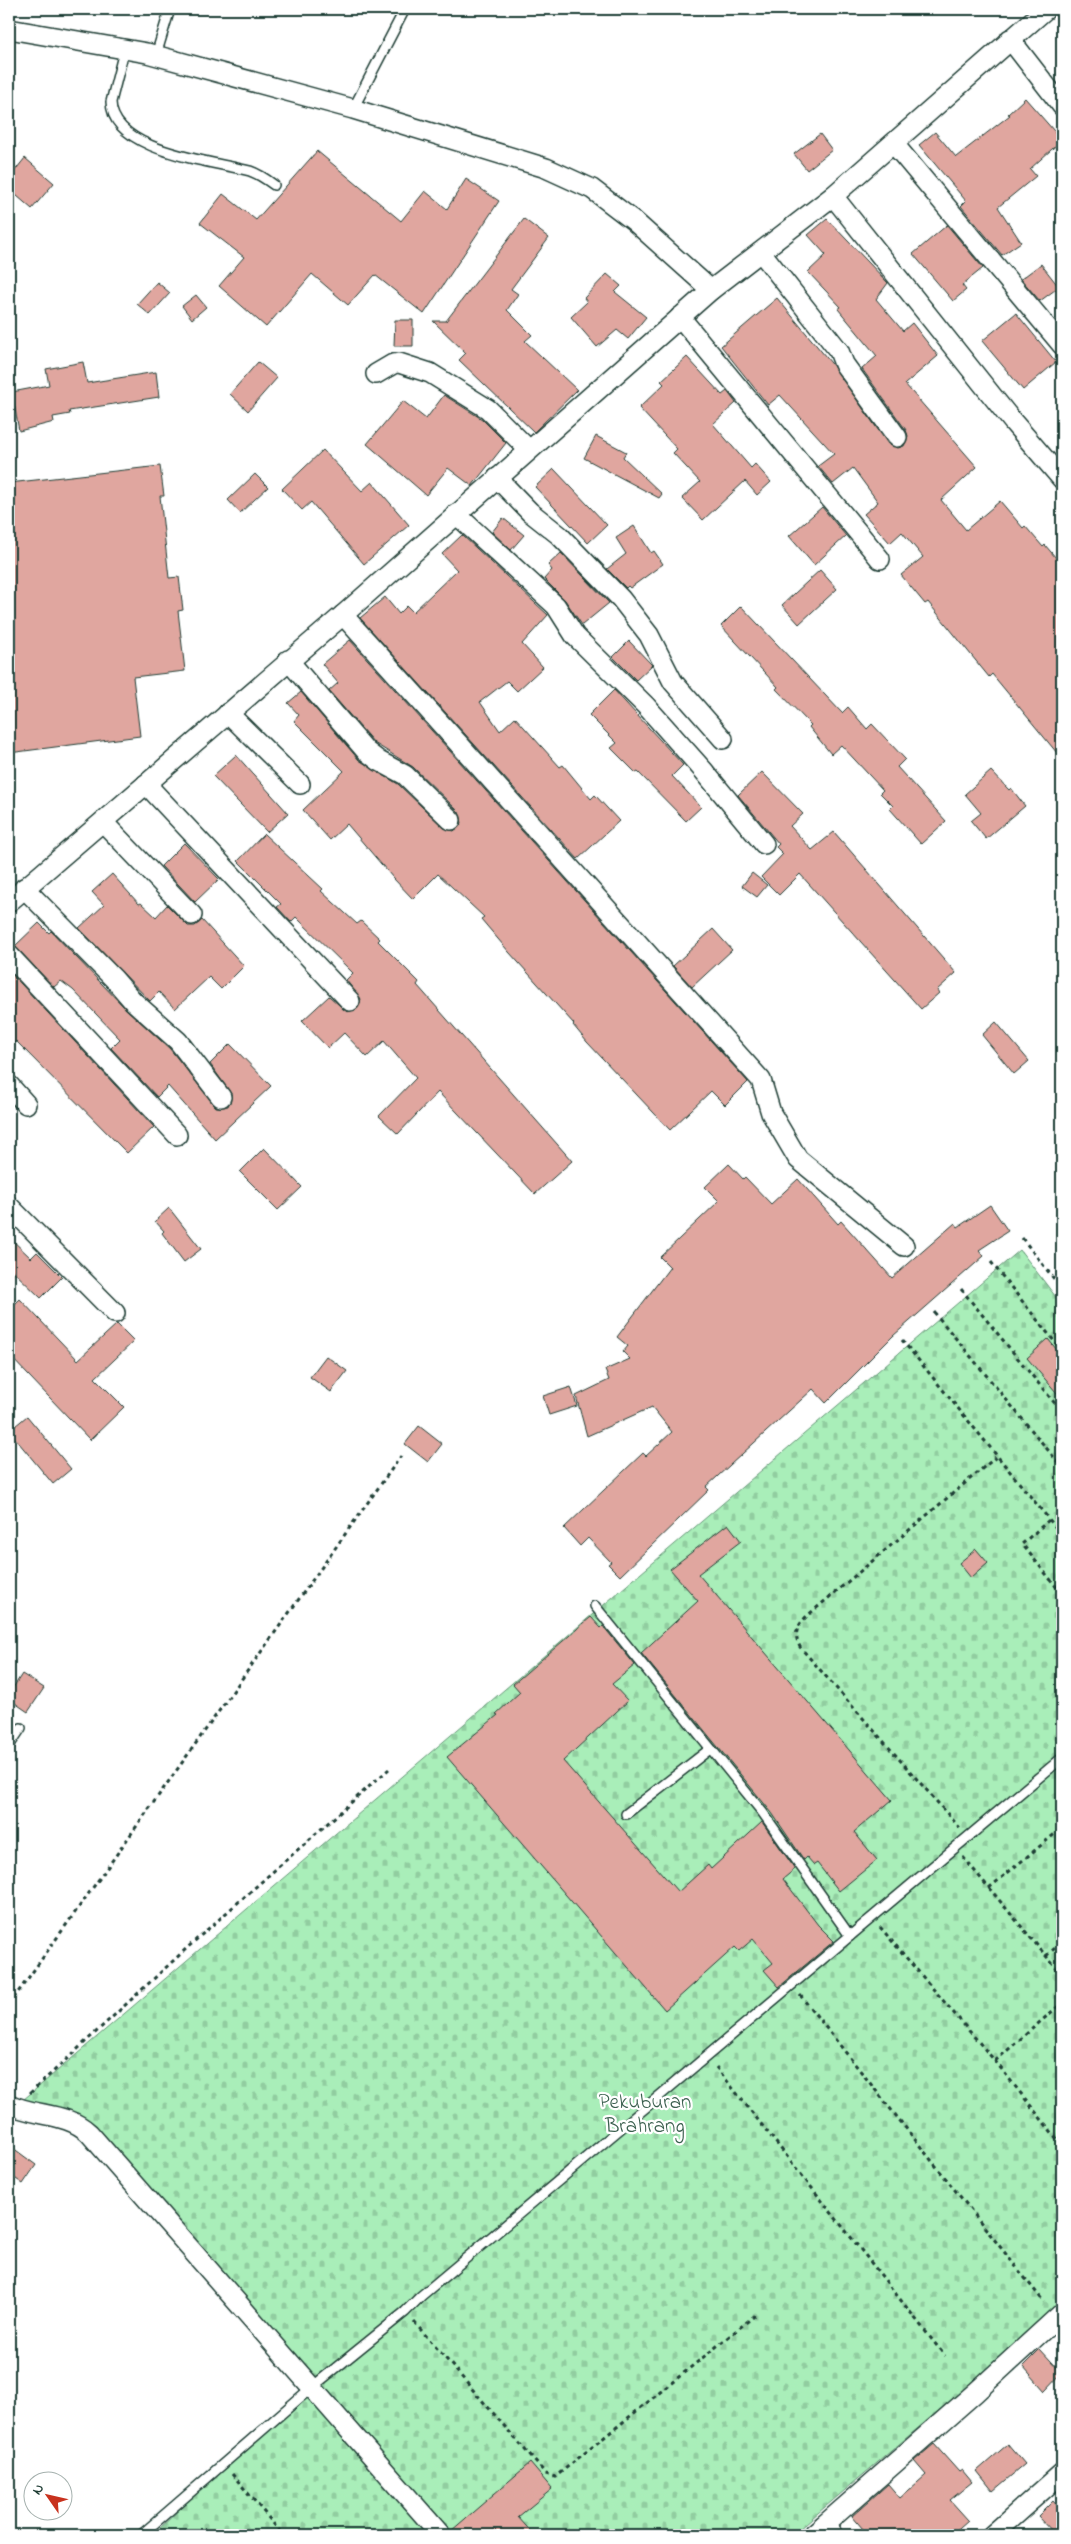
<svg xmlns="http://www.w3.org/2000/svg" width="1071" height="2544" viewBox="0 0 1071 2544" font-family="'Indie Flower',sans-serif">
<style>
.cemetery{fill:url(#cemetery-stones);stroke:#649676}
.building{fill:#e0a69f;stroke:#1f3d34}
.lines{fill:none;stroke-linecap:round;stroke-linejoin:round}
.lane-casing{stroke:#1f3d34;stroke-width:12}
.street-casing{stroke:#1f3d34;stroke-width:22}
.path{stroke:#1f3d34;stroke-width:3;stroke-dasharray:4 4;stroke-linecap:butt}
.lane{stroke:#fff;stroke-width:9}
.street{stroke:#fff;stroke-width:19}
.labels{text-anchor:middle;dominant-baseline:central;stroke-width:4.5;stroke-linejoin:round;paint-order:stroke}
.park-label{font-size:21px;fill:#3b604f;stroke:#fff}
</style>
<defs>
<pattern id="cemetery-stones" width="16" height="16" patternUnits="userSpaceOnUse" patternTransform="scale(1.25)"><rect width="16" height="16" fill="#a9eeb9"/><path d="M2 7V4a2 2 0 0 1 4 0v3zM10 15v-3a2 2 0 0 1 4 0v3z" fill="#91cda0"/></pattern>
</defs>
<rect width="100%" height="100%" fill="#fff"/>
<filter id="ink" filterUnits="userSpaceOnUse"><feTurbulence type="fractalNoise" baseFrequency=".02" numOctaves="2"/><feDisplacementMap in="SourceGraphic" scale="10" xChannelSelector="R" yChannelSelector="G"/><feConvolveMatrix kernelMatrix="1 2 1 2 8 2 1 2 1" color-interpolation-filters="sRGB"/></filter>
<g filter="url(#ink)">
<path class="cemetery" d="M1020,1250L1062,1305V2306L792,2535H153L316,2377L99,2130L23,2100Z"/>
<g class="building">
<path d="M1025,98L1062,140L1030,169L1036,176L998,207L1021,242L1002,255L961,206L966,201L919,145L935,132L956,157L1010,115L1008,114Z"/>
<path d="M820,134L832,150L807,170L794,154Z"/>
<path d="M317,151L401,221L425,191L447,209L466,179L499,201L424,314L375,275L348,305L312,274L266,327L219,286L244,257L200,223L223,194L256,220Z"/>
<path d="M25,158L54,183L32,209L9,189V178Z"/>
<path d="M524,219L549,238L511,289L518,294L507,310L532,335L525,341L577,390L534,432L459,360L466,353L433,321H446Z"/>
<path d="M827,219L888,283L876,299L903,331L912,323L938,356L905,384L977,467L941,500L966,530L1000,501L1023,528L1025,526L1043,547L1045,545L1062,565V759L992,674L989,677L928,602L925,604L901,575L923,557L902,532L890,543L864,514L878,502L853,468L833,484L818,466L834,454L780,395L768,405L721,346L777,298L831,363L888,444L898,448L904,446L908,436L906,430L862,369L877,356L838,309L841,307L808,272L826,255L808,235Z"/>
<path d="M947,225L983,268L962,285L966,290L953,301L913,254Z"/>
<path d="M1041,264L1059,287L1040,301L1021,279Z"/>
<path d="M607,274L621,286L615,292L646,317L628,339L617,330L597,347L571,317L587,302L584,298Z"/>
<path d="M157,282L170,293L150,315L137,304Z"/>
<path d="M196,295L206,307L192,319L182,306Z"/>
<path d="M1016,313L1056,362L1023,390L982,341Z"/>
<path d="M395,320H413V346H394Z"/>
<path d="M687,357L722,395L727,391L736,403L713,424L751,468L755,464L771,482L757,495L745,481L703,520L682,498L700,482L673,453L677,449L639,408L664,384L661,381Z"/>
<path d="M83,362L87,383L156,372L159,397L69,411L70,414L53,417L54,422L19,431L12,392L49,385L46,369Z"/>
<path d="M258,362L277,378L248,411L230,394Z"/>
<path d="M444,395L482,419L506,443L472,486L448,468L426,495L367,444L403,401L426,419Z"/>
<path d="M596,436L626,452L623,457L662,494L659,498L584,458Z"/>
<path d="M323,450L362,491L372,482L409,525L364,564L311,502L302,510L282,489Z"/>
<path d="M160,466L164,496H160L169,578L179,577L183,610L178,611L185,671L133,677L140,736L9,753V483Z"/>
<path d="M554,469L607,525L588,543L535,487Z"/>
<path d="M255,474L268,487L240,513L228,500Z"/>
<path d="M822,507L846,536L814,565L789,536Z"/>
<path d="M503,518L524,535L511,550L492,532Z"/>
<path d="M634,526L651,553L654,551L663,564L630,588L628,586L626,588L607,569L626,554L616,538Z"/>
<path d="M462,535L548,615L522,644L543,667L517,691L507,681L480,702L500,731L515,717L560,767L563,765L591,799L595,795L619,821L578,859L360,618L385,597L399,614L407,606L413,612L457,570L442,554Z"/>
<path d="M561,553L609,603L582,625L565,600L544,579L552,570L548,565Z"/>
<path d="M820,570L837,589L799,624L782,605Z"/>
<path d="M741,606L842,713L848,707L867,729L872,724L905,759L897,767L946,821L921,844L890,809L893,806L880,793L883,790L841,745L831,754L809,727L811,725L776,689L778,687L721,626Z"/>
<path d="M350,640L748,1082L725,1105L711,1091L670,1130L587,1042L573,1025L574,1024L509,952L481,919L484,917L438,874L413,899L393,878L347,824L330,840L303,810L344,771L294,721L299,715L288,703L301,692L359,760L398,784L444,828L454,831L462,823L459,812L413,767L374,743L329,691L338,683L322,664Z"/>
<path d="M629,641L652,665L636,680L613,657Z"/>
<path d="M614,690L683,765L672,776L701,807L686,821L638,772L636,773L611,748L617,743L589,715Z"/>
<path d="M236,755L288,813L267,832L213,776Z"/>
<path d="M991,771L1009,790L1011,788L1025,806L986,839L971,821L981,813L965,794Z"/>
<path d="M762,772L803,814L790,826L812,850L834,832L956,973L937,990L939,993L921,1009L800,874L779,895L761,877L783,854L776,847L779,844L738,795Z"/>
<path d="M264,834L323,889L321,891L357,924L361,921L380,939L378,941L419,982L417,985L572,1161L535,1194L438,1092L398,1134L379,1116L416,1078L384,1041L367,1057L344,1033L328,1048L302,1021L329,996L347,1012L357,1009L361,999L346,980L353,973L296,917L291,922L277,907L281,904L238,861Z"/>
<path d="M184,843L219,879L195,902L161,866Z"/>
<path d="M752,873L767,885L757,897L742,886Z"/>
<path d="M112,874L139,904L141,903L156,917L167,905L188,926H195L202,920L244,966L221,989L209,977L175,1009L159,992L150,1001L79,928L104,905L92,892Z"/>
<path d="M39,923L49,933L51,931L126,1009L170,1049L216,1107L228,1106L232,1095L210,1064L230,1044L271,1086L215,1139L168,1086L157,1097L111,1048L120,1039L73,990L61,981L54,987L15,946Z"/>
<path d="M713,929L732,950L692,987L673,966Z"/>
<path d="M9,971L154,1127L127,1153L16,1041L9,1048Z"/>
<path d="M996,1022L1029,1061L1014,1074L982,1035Z"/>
<path d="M264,1148L302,1187L278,1210L240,1172Z"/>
<path d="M729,1164L743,1179L745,1177L771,1204L798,1179L838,1224L841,1221L892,1278L955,1223L958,1227L990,1205L1008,1231L979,1250L984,1256L893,1336L826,1403L813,1389L706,1487L709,1490L620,1576L608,1564L611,1562L588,1538L580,1546L564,1528L643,1453L646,1456L672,1432L652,1407L587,1436L576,1396L609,1380L605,1370L630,1359L623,1352L628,1346L617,1337L670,1267L660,1257L719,1201L705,1187Z"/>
<path d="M169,1208L201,1249L184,1262L162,1233L164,1231L155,1221Z"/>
<path d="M9,1237L31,1258L37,1252L62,1277L41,1298L9,1267Z"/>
<path d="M20,1299L78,1360L117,1324L134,1341L95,1378L124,1407L90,1440L9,1355V1310Z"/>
<path d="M1048,1339L1062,1356V1399L1027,1358Z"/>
<path d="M326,1356L347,1371L331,1392L310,1377Z"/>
<path d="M571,1387L577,1406L549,1415L543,1396Z"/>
<path d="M27,1416L71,1469L53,1484L9,1431Z"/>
<path d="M419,1426L442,1444L428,1462L405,1444Z"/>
<path d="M728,1524L741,1541L698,1574L892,1800L854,1832L877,1860L839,1891L817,1863L814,1865L807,1857L804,1860L772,1813L641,1653L698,1601L670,1569Z"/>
<path d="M976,1549L988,1563L971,1578L959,1563Z"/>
<path d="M591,1617L601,1628L603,1626L635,1665L612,1684L628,1701L563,1761L678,1892L708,1865L711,1869L762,1822L795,1869L783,1879L818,1925L834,1941L779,1987L764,1970L773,1963L753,1939L739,1951L735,1947L665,2010L447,1757L498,1715L496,1714L520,1692L513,1684Z"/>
<path d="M22,1674L44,1688L28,1712L9,1699V1694Z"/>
<path d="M9,2145L36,2165L23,2184L9,2174Z"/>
<path d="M1040,2349L1062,2373L1045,2391L1023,2366Z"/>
<path d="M934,2444L959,2472L962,2470L972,2482L950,2500L968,2520L951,2535H868L852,2516L888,2484L900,2498L926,2475L914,2461Z"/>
<path d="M1008,2444L1025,2464L993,2491L977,2471Z"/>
<path d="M530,2463L552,2489L518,2517L534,2535H452L451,2531Z"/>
<path d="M1053,2501L1062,2511V2535H1056L1038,2516Z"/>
</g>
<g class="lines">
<g class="lane-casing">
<g id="lane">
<path d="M1055,9L1062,17"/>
<path d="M125,47L111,102C112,152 213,161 250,171C259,174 266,179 274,185"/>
<path d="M156,55L170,9"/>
<path d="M353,109L405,9"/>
<path d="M595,1606L763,1813L850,1936"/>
<path d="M9,1746L21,1728"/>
<path d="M626,1814L710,1749"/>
<path d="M141,2535L311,2388L405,2312L421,2296L1062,1758"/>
</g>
</g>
<g class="street-casing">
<g id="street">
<path d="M9,29L147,53L353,109L546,168L592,189L634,221L711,290"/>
<path d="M1010,39L1062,106"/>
<path d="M894,144L1062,345"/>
<path d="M833,196L1013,422L1062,479"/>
<path d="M761,252L839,351L844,364L897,437"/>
<path d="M680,317L880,559"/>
<path d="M376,374L393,364L399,363L430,373L488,409L528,449"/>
<path d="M497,478L530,512L559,535L621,599L649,635L673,682L723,739"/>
<path d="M456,514L556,606L575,636L646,706L703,770L764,844"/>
<path d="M343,615L761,1080L771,1113L798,1159L904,1246"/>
<path d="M288,660L366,751L379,761L405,775L451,820"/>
<path d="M228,713L300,784"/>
<path d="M146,784L350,1001"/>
<path d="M103,822L192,915"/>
<path d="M24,888L114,979L133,1001L178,1041L221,1097"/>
<path d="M9,902L343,615L711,290L833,196L1046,9"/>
<path d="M9,955L177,1135"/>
<path d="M9,1085L26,1104"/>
<path d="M9,1206L115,1313"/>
<path d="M9,2104C35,2117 67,2112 89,2133L441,2535"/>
<path d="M824,2525L976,2392L1062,2313"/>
<path d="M812,2535L824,2525L833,2535"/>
<path d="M992,2535L1062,2473"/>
</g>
</g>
<g class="path">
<path d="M1022,1238L1062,1289"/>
<path d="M991,1262L1062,1351"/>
<path d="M961,1289L1062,1412"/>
<path d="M934,1312L1062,1467"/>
<path d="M902,1340L1062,1535"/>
<path d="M1049,1520L1022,1544L1062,1594"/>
<path d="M960,1828L800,1647C793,1634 797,1626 807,1616L996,1457"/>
<path d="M963,1857L1062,1975"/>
<path d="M989,1888L1062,1828"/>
<path d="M880,1927L995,2061L1062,2145"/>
<path d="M1046,1956L1062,1942"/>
<path d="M800,1995L1044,2302"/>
<path d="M9,2005L401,1456"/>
<path d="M995,2061L1062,2003"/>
<path d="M716,2067L945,2356"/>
<path d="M30,2093L199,1937L389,1769"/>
<path d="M414,2322L546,2474L555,2477L758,2313"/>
<path d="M232,2474L283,2535"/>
</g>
<use href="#lane" class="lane"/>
<use href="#street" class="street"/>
</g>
</g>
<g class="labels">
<g class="park-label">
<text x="645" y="2103">Pekuburan<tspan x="645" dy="24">Brahrang</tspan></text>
</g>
</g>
<rect width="1071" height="2544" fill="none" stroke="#fff" stroke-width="30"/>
<rect x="15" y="15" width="1041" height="2514" fill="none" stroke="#1f3d34" stroke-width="2" filter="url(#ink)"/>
<g transform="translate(48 2496) rotate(304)"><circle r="24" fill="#ffffff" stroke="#a5b1ae"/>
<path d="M0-4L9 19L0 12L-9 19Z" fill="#c8321e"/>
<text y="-8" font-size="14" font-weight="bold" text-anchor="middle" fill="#1f3d34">N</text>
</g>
</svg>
